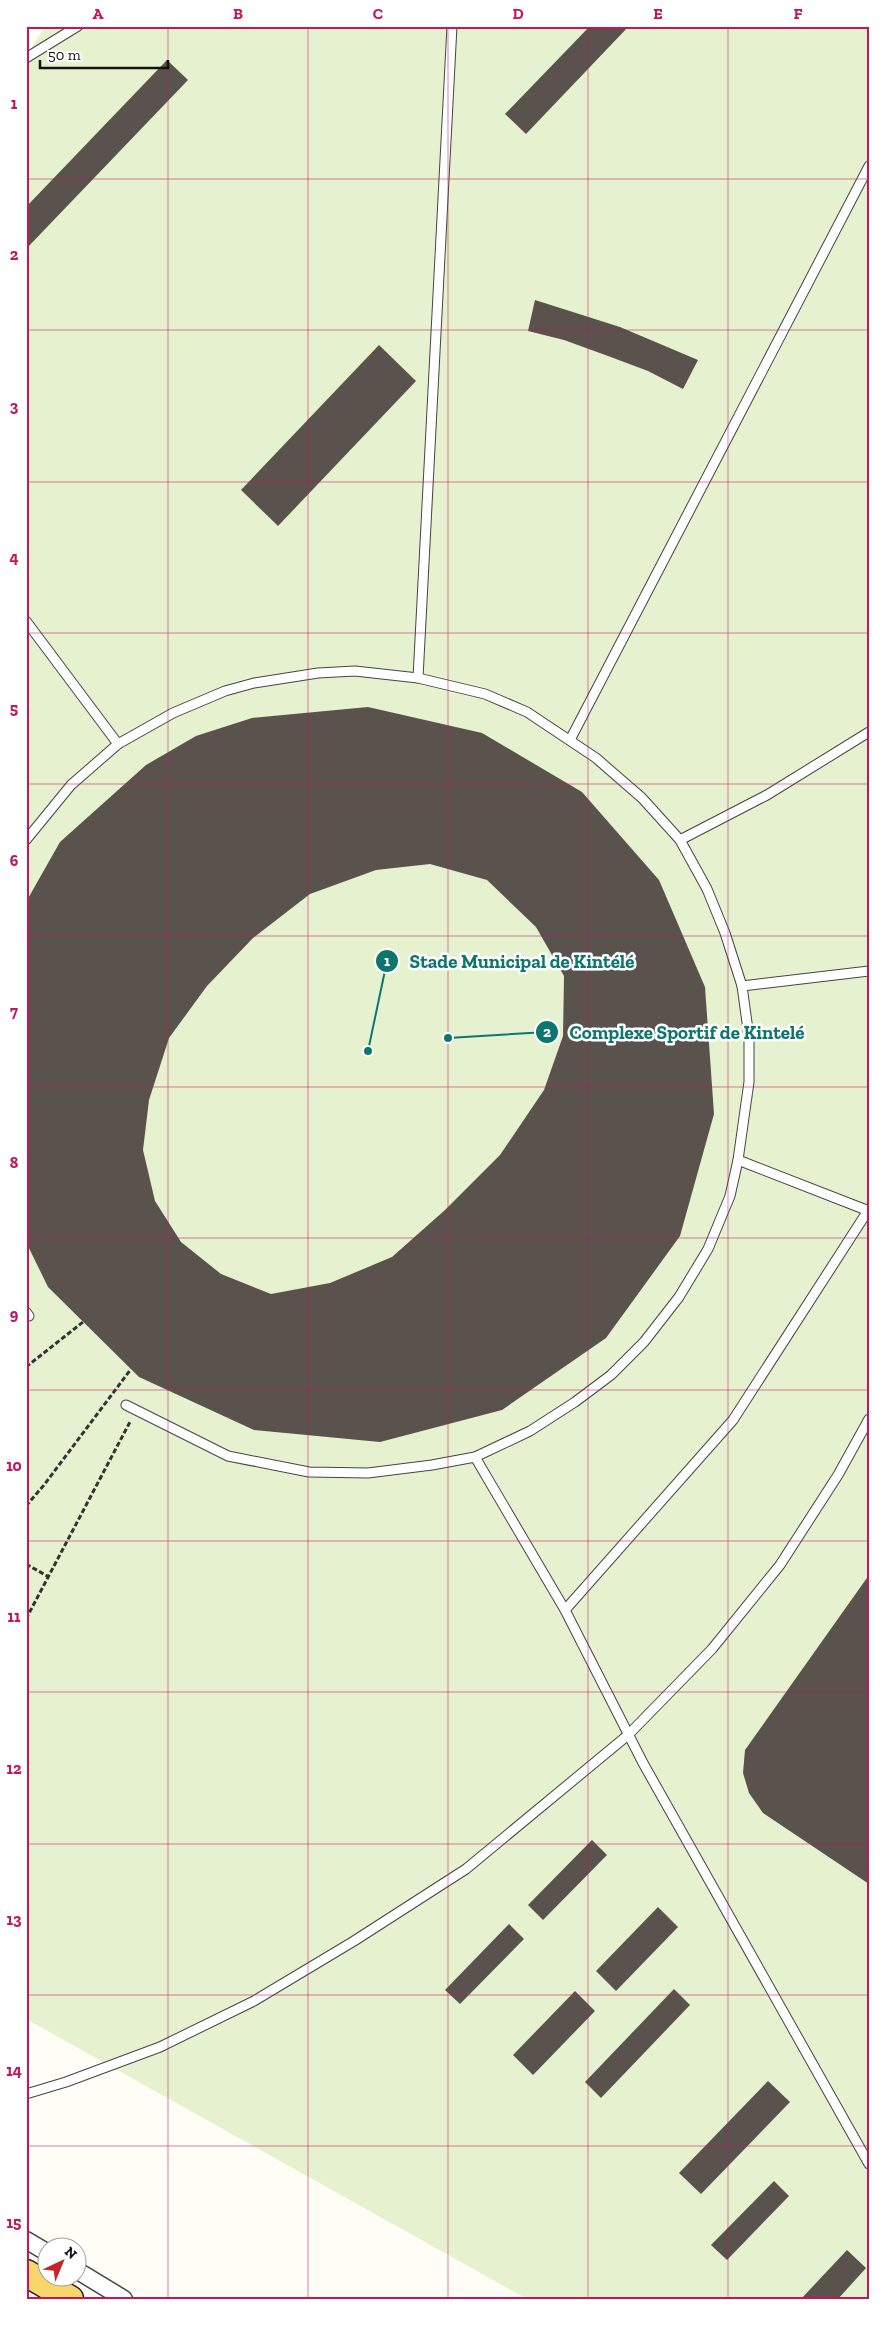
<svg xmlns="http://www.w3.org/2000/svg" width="895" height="2325" viewBox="0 0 895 2325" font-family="'Zilla Slab',serif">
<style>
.pitch{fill:#e6f2cf}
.building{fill:#5a524d;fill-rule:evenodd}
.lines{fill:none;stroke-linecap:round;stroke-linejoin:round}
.service-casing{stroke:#444;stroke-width:11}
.minor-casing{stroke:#444;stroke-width:19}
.primary-casing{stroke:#222;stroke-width:29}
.path{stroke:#333;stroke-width:3;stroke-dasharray:5 2.5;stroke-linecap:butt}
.service{stroke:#fff;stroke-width:9}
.minor{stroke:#fff;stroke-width:16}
.primary{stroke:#f9d66b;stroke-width:26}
.grid{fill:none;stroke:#c2185b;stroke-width:1;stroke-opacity:0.55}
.leader{fill:none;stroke:#0f766e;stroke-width:2}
.callout-dot{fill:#0f766e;stroke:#fff;stroke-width:2}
.mark-label{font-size:15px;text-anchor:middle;font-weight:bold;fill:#fff}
.callout-label{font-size:19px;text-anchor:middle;font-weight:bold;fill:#0f766e;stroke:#fff;stroke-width:5;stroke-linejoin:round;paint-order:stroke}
.neatline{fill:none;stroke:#c2185b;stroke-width:2}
.grid-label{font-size:16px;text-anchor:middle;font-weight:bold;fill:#c2185b}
</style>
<rect width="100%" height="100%" fill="#fffdf5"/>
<path class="pitch" d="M45,26H869V2299H527L26,2019V57Z"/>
<g class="building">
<path d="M590,26H629L526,134L505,114Z"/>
<path d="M167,60L188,80L26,249V207Z"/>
<path d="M535,300L620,327L698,360L683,389L648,371L608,356L564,340L528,331Z"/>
<path d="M379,345L416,381L278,526L241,490Z"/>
<path d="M368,707L482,733L582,792L659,880L705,987L714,1114L680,1236L606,1338L502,1410L380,1442L254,1430L139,1377L48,1287L26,1242V902L60,842L146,765L196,736L252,718ZM430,864L487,880L536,927L564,976L563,1036L544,1090L500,1155L445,1210L392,1257L330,1283L271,1294L221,1274L181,1242L155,1201L143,1150L149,1100L169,1038L207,986L253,938L310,894L376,870Z"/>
<path d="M869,1575V1884L763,1813L749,1793L743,1773L745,1750Z"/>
<path d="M592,1840L607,1855L543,1920L528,1905Z"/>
<path d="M658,1907L678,1927L616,1991L596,1971Z"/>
<path d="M509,1924L524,1939L460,2004L445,1990Z"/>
<path d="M674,1989L690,2005L601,2098L585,2082Z"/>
<path d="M575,1991L595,2011L533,2075L513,2055Z"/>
<path d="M768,2081L790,2102L701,2194L679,2173Z"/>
<path d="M774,2181L789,2196L727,2260L711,2245Z"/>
<path d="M847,2250L866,2268L838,2299H801Z"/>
</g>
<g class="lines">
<g class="service-casing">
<g id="service">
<path d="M26,58L78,26"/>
<path d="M26,621L118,744"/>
<path d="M418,678L452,26"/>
<path d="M570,740L869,166"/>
<path d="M26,840L71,785L118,744L173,713L225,691L254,683L318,673L355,671L418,678L485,694L527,712L596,758L642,798L680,840L707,889L725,933L742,986L749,1037V1082L738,1160L730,1196L708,1249L679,1297L644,1342L611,1375L575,1402L530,1431L475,1457L432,1465L368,1473L309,1472L228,1456L126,1405"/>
<path d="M680,840L767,795L869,732"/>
<path d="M742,986L869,971"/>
<path d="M738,1160L869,1211"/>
<path d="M26,1312L29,1316"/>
<path d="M475,1457L565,1610L643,1763L869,2164"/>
<path d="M565,1610L733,1420L869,1209"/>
<path d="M26,2094L66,2082L160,2047L254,2001L354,1941L466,1869L628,1735L712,1649L780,1565L838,1475L869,1419"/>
</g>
</g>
<g class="minor-casing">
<g id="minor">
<path d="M26,2240L48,2253"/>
<path d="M78,2271L124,2299"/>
</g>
</g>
<g class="primary-casing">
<path id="primary" d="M26,2273L70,2299"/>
</g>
<g class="path">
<path d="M26,1367L83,1322"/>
<path d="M26,1506L44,1485L131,1369"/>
<path d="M26,1564L49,1577"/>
<path d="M26,1619L131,1420"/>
</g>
<use href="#service" class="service"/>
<use href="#minor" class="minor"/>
<use href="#primary" class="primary"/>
</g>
<path class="grid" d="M168,26V2299M308,26V2299M448,26V2299M588,26V2299M728,26V2299M26,179H869M26,330H869M26,482H869M26,633H869M26,784H869M26,936H869M26,1087H869M26,1238H869M26,1390H869M26,1541H869M26,1692H869M26,1844H869M26,1995H869M26,2146H869"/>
<path class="leader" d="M368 1051L387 961M448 1038L547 1032"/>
<g class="callout-dot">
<circle cx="368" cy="1051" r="5"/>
<circle cx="448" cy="1038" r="5"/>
<circle cx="387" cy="961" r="12"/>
<circle cx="547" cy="1032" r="12"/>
</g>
<g class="mark-label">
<text x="387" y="966">1</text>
<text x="547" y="1037">2</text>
</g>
<g class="callout-label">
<text x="522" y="968">Stade Municipal de Kintélé</text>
<text x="687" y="1039">Complexe Sportif de Kintelé</text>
</g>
<rect width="895" height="2325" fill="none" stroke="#ffffff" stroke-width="55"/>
<g transform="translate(62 2262) rotate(44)"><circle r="24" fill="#ffffff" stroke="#a0a0a0"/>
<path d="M0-4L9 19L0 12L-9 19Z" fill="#c4262e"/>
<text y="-8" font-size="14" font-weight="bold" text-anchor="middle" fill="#111111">N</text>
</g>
<path d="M40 60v8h128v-8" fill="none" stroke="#111111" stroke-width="2.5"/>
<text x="48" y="60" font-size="15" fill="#111111" stroke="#ffffff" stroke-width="4" paint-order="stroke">50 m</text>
<rect x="28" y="28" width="840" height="2270" class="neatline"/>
<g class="grid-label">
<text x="98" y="19">A</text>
<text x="238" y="19">B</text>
<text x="378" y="19">C</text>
<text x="518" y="19">D</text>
<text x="658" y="19">E</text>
<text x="798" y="19">F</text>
<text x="14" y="109">1</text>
<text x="14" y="260">2</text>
<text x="14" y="412">3</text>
<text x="14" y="563">4</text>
<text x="14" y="714">5</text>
<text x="14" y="866">6</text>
<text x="14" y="1017">7</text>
<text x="14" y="1168">8</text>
<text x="14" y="1320">9</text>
<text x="14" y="1471">10</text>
<text x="14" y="1622">11</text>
<text x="14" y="1774">12</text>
<text x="14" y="1925">13</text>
<text x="14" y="2076">14</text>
<text x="14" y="2228">15</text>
</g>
</svg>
